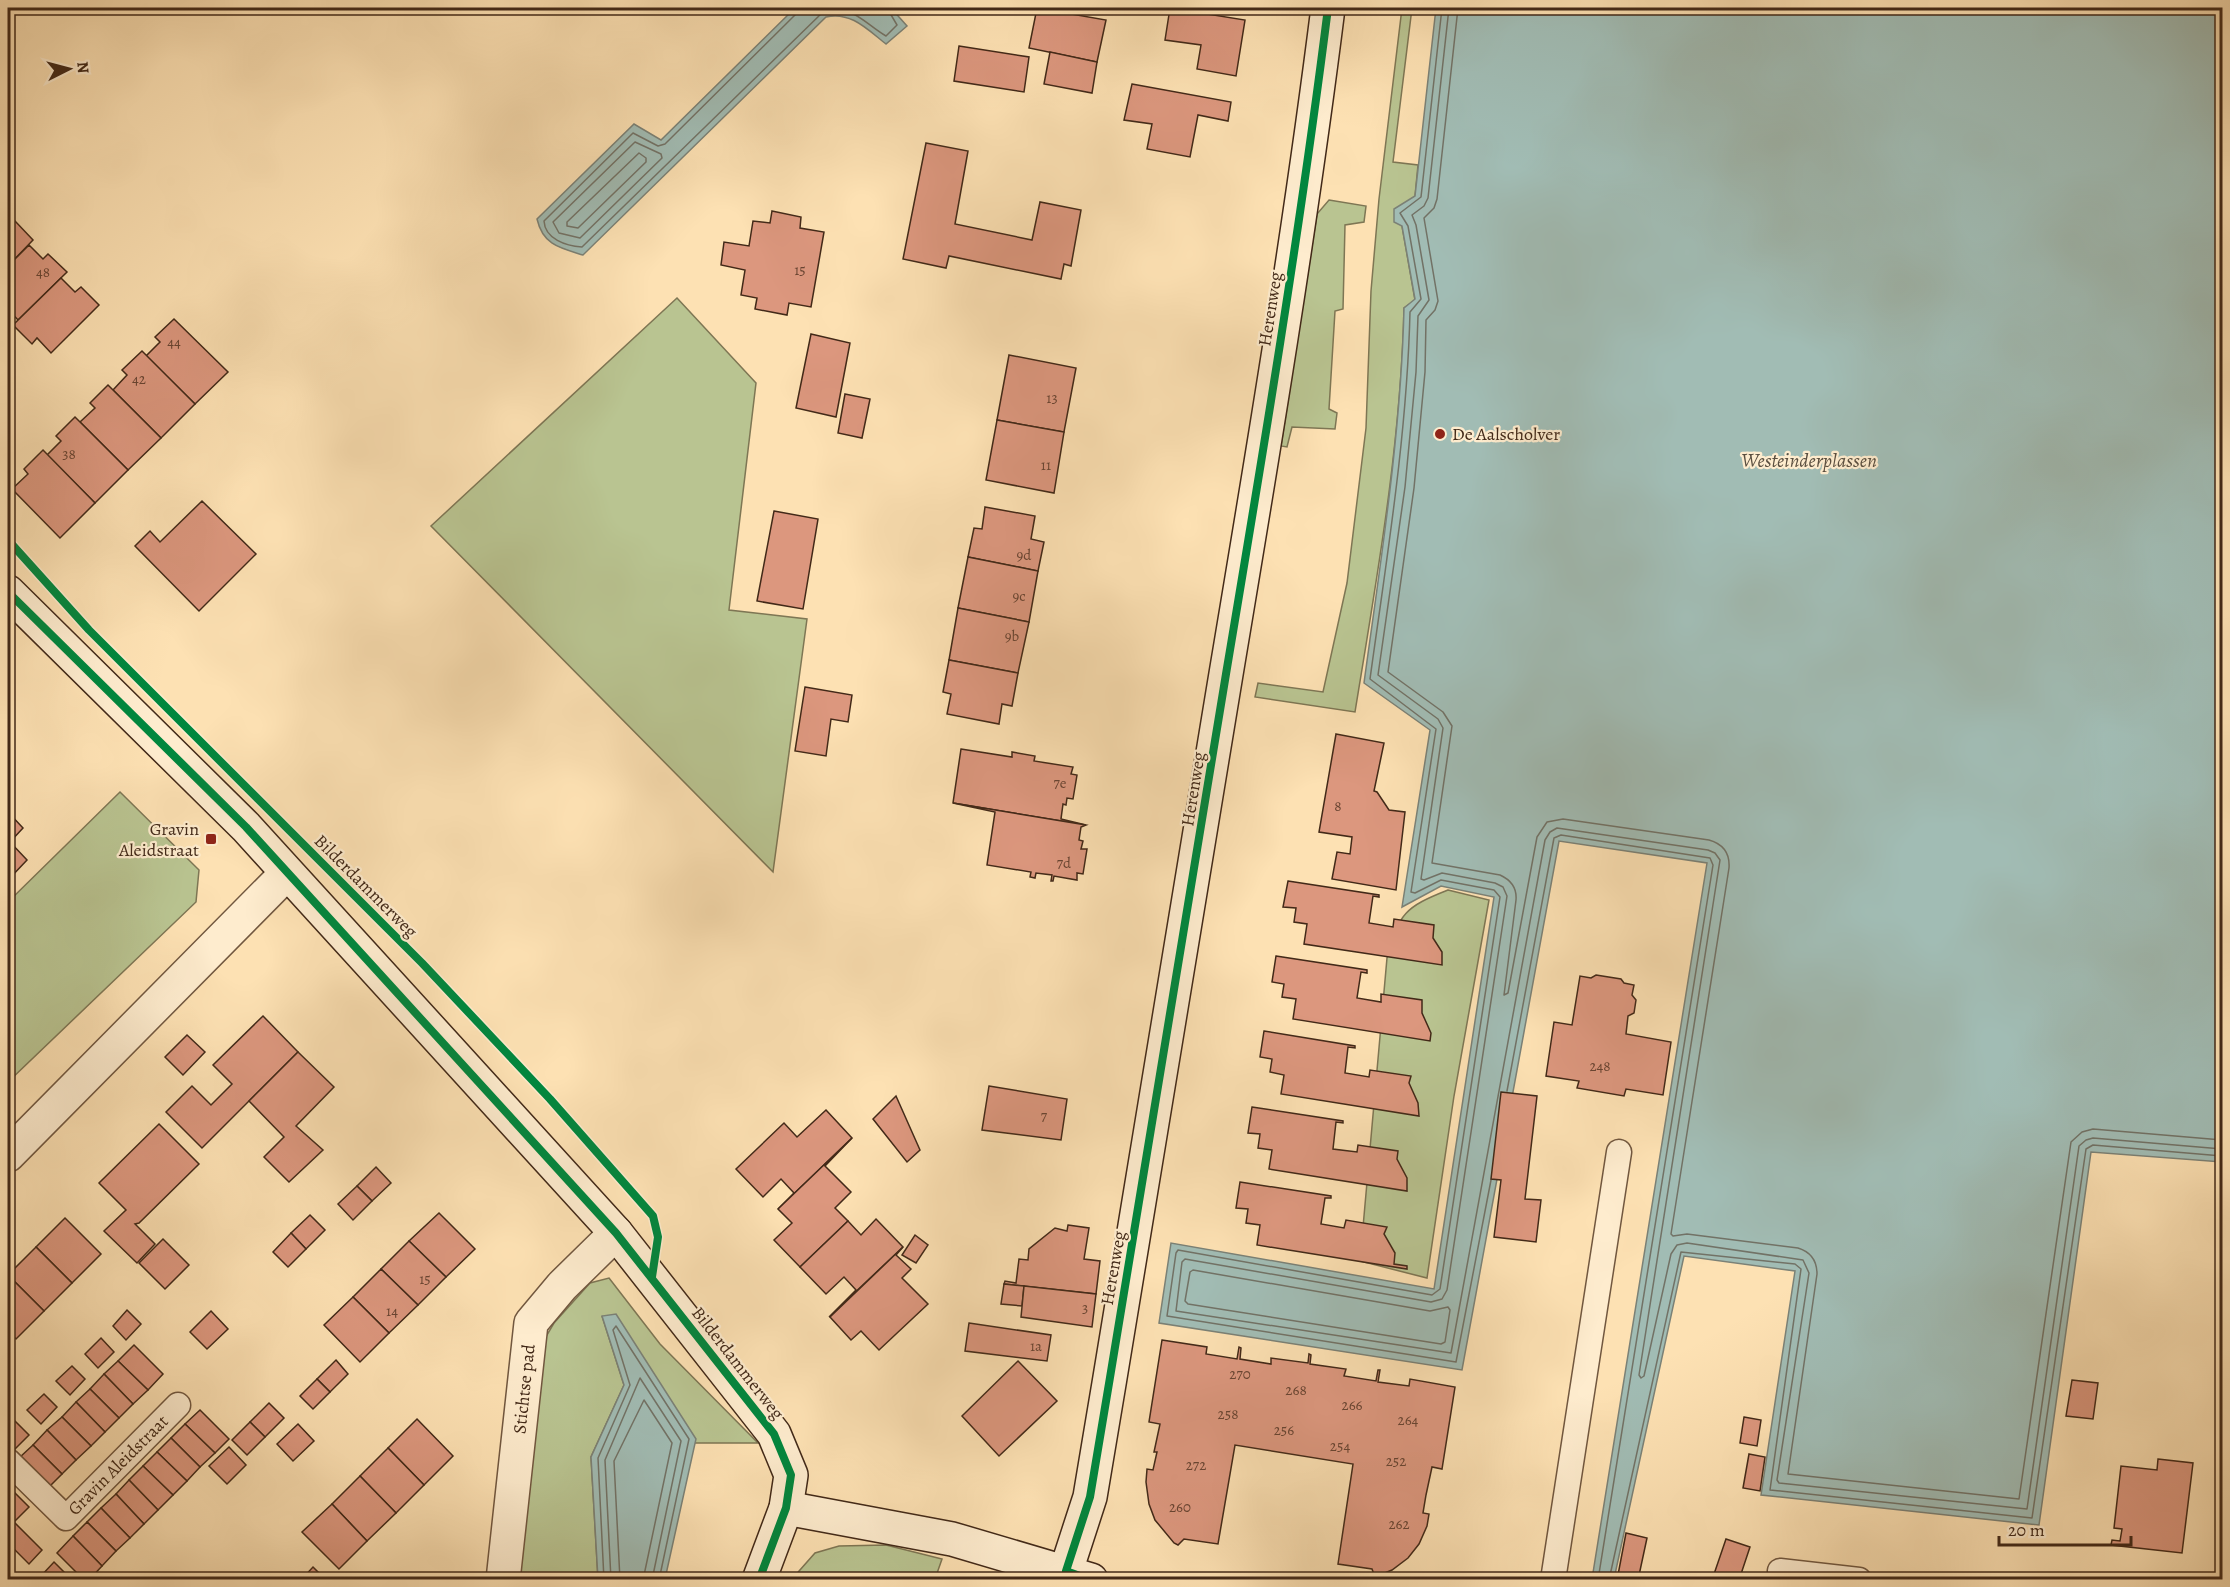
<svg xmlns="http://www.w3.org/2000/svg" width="2230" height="1587" viewBox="0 0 2230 1587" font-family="Alegreya,serif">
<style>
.green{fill:#b9c491;stroke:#7e7654;stroke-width:1.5}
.water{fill:#a1bcb4;stroke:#7b8176;stroke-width:1.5}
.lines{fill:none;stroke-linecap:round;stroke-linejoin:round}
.shore{stroke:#727266;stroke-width:1.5}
.building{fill:#dc977e;stroke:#422918;stroke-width:1.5}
.lane-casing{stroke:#71573f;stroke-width:27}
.street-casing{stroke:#71573f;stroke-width:36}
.secondary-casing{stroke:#422918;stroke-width:36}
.lane{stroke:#feecce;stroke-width:24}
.street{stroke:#feecce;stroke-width:33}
.secondary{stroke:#feecce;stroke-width:33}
.cycleway-casing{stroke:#feecce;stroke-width:11}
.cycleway{stroke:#00873e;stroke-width:8}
.poi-dot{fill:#8f2418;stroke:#feecce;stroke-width:2}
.labels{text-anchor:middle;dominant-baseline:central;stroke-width:4.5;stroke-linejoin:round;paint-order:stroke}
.number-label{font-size:15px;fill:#684432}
.street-label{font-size:18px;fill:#422918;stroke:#feecce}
.poi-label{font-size:18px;fill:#422918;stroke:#feecce;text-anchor:start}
.water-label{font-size:20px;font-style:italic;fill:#5a4e3f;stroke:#feecce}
</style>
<rect width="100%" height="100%" fill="#fde1b3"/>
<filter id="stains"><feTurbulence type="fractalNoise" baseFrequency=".00333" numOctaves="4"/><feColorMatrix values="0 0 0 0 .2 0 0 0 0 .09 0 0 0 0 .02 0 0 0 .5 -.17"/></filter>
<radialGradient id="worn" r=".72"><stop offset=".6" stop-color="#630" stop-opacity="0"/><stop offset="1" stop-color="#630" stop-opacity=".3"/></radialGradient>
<g class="green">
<path d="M1402,8H1412L1393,162L1418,165L1415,196L1402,226L1415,300L1404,308C1401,444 1377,577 1355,712L1255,697L1258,683L1323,692L1347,583L1366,428L1371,291L1379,199Z"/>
<path d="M1329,200L1366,206L1364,222L1345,225L1343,309L1335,311L1329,409L1337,413L1335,429L1292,427L1287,447L1281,446L1317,214Z"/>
<path d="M677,298L756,383L729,610L807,619L773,872L431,526Z"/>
<path d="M120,792L199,870L196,902L8,1082V902Z"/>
<path d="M1448,890L1489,900L1454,1096L1427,1278L1360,1261L1387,958C1399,913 1405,907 1448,890Z"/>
<path d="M609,1278L660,1344L758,1443H695L602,1316L624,1385L591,1457L598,1579L519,1580L544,1340L554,1323L590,1283Z"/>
<path d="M886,1545L942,1559L935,1579H792L815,1553L839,1546Z"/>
</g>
<g class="water">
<path d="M795,8H891L907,26L886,44C868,30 851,11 826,17L583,255C560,248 543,245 537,219L634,124L661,140Z"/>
<path d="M1436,8H2222V1162L2091,1152L2039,1525L1761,1495L1795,1271L1684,1256L1614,1579H1592L1707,863L1559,841L1462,1370L1159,1323L1171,1243L1434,1289L1494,897L1441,886L1402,907L1430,730L1364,683C1381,558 1401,434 1404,308L1415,299L1402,226L1394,222V209L1415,196Z"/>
<path d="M616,1314L696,1439L665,1579H598L591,1457L624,1385L602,1316Z"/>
</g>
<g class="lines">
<g class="shore">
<path d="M798,8L796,14L665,144L658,146L633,133L544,221C545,239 566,246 582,247L823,12C850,2 864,23 886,36L897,25L887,8"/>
<path d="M1442,8L1421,197L1400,213L1408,226L1421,299L1410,312C1407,435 1387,556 1370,679L1436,729L1411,892L1415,893L1441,880L1494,890L1500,897L1440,1289L1432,1295L1178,1250L1176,1253L1167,1316L1456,1362L1491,1180"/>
<path d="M1449,8L1428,198L1424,206L1412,215L1416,225L1429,300L1418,316L1416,372L1405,487L1378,675L1438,719L1443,728L1421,879L1424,880L1442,873L1495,883L1503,887L1507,896L1447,1290L1442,1299L1431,1302L1185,1259L1182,1262L1176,1311L1451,1353L1545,840L1550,832L1557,828L1708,850L1715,853L1720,860L1639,1375L1641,1378L1644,1376L1671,1254L1677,1245L1687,1243L1803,1260L1809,1273L1777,1480L1779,1483L2027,1509L2079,1146L2086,1140L2093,1138L2222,1149"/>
<path d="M1458,8L1437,199L1434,208L1424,218L1438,301L1435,310L1426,320L1425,372L1414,488L1388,672L1443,712L1452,726L1432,863L1500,875C1511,880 1517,888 1516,900L1504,995L1508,993L1537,837L1547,822L1563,819L1709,840C1723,844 1730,854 1729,868L1671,1234L1673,1236L1687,1234L1798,1248C1811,1252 1817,1261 1817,1274L1788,1474L2019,1499L2071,1142L2082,1132L2093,1129L2222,1140"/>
<path d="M635,142L661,154L662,158L580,238L559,233L553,222Z"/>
<path d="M639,153L646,158V162L578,228L567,226V222Z"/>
<path d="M1507,1091L1554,838L1561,835L1710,858L1713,865L1598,1580"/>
<path d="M1193,1270L1430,1311L1448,1307L1450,1310L1445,1342L1441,1344L1188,1304L1185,1301L1190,1272Z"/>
<path d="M604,1580L598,1458L630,1385L613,1330L616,1326L689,1439L659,1580"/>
<path d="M611,1580L605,1460L640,1378L681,1441L652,1580"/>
<path d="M620,1580L614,1461L644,1400L672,1443L643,1580"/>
<path d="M1609,1580L1681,1252L1795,1264L1801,1269L1770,1490L2032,1518L2086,1149L2093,1145L2222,1156"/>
</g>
</g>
<g class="building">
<path d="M1037,8L1106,20L1097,62L1029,48Z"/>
<path d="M1170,8L1245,20L1236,76L1197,69L1201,45L1165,40Z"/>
<path d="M959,46L1029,57L1024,92L954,81Z"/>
<path d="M1050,52L1097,62L1092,93L1044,84Z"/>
<path d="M1132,84L1231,102L1228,121L1198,115L1190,157L1147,149L1152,124L1124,120Z"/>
<path d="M926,143L968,151L955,224L1032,240L1040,202L1081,210L1071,266L1064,264L1061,279L949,256L946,268L903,259Z"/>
<path d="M772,211L801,217L800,228L824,232L811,307L789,303L787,315L755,309L757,298L741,295L745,270L721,265L724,242L749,246L753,221L770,223Z"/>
<path d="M15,221L33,240L8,266V223L11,226Z"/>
<path d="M29,245L43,259L48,254L67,272L18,320L8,309V266Z"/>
<path d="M61,278L75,292L81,287L99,305L51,353L37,338L32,344L13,325Z"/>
<path d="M174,319L228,372L195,404L146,356L160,342L155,337Z"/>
<path d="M811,334L850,343L836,417L796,408Z"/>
<path d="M142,351L195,404L161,438L113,390L127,375L122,370Z"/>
<path d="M1009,355L1076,368L1064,432L997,420Z"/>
<path d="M108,385L161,438L128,470L80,422L95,408L90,403Z"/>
<path d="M845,394L870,399L862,438L838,433Z"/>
<path d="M75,417L128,470L95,503L47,455L61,441L56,436Z"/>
<path d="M997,420L1064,432L1054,493L986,480Z"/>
<path d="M43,450L95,503L60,538L12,489L28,474L24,469Z"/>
<path d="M202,501L256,554L199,611L135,546L150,531L160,542Z"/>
<path d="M985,507L1035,516L1031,539L1044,542L1038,571L968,557L974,528L982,529Z"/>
<path d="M774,511L818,519L803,609L757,601Z"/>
<path d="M968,557L1038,571L1029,622L958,608Z"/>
<path d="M958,608L1029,622L1018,673L949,660Z"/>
<path d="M949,660L1018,673L1012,706L1002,704L999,724L947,714L951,694L943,692Z"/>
<path d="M805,687L852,695L848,722L831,719L826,756L795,751Z"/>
<path d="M1336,734L1384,743L1374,791L1377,792L1389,810L1405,812L1396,890L1332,879L1337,852L1350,854L1352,837L1319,832Z"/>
<path d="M961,749L1012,757V752L1035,756L1034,761L1073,767L1071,774L1077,775L1073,799L1067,798L1066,805L1063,804L1061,819L1086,825L953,803Z"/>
<path d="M953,803L1086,825L1081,827L1079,840L1083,841L1081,849H1087L1083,874L1077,873V880L1054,876L1053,881H1051L1052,875L1036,873L1035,878L1030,877L1031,872L987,865L995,812Z"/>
<path d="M8,812L23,828L10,842L27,860L8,880Z"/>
<path d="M1288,881L1379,895V897L1373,896L1369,923L1393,927L1394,919L1434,925L1433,938L1442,952V965L1304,944L1307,924L1294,922L1296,908L1283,907Z"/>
<path d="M1276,956L1367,970V973L1361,972L1357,998L1381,1002V994L1422,1000V1013L1431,1033L1430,1041L1293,1019L1296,999L1282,997L1284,984L1272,982Z"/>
<path d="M1596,975L1621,979L1624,983L1634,985L1632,995L1636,1000L1634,1013L1628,1016L1626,1034L1671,1042L1663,1095L1626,1089L1624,1096L1577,1088L1579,1081L1546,1076L1554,1022L1572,1025L1580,976L1591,978Z"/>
<path d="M263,1016L298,1052L202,1148L166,1112L192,1086L211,1105L232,1084L213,1065Z"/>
<path d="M1264,1031L1355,1046V1048L1348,1047L1345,1073L1369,1077L1370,1070L1411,1076L1409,1083L1418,1103L1419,1116L1281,1094L1284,1075L1270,1072L1272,1059L1260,1057Z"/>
<path d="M187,1035L205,1052L183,1075L165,1057Z"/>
<path d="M298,1052L334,1087L296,1126L323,1150L289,1182L264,1157L284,1137L249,1101Z"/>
<path d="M989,1086L1067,1099L1061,1140L982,1130Z"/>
<path d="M1501,1092L1537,1096L1525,1199L1541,1200L1536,1242L1494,1237L1501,1180L1491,1179Z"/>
<path d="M896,1096L920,1150L907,1162L873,1119Z"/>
<path d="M1252,1107L1343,1121V1123L1336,1122L1333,1149L1357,1152L1358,1145L1398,1151L1397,1159L1407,1178V1191L1269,1169L1272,1150L1258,1148L1260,1134L1248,1133Z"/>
<path d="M826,1110L852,1138L778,1209L794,1193L781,1179L763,1197L736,1169L784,1123L797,1137Z"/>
<path d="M159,1124L199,1164L139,1223L135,1224L155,1244L137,1263L104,1231L126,1210L99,1183Z"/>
<path d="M852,1138L825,1166L851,1192L835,1208L848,1221L800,1267L774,1240L792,1223L778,1209Z"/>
<path d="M376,1167L391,1183L372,1201L357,1186Z"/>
<path d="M1240,1182L1331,1196V1198H1325L1321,1224L1344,1228L1346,1220L1387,1227L1384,1234L1395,1253L1394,1264L1407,1266V1269L1257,1245L1260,1225L1246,1223L1248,1209L1236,1208Z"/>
<path d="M357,1186L372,1201L353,1220L338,1204Z"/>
<path d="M439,1213L475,1249L446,1277L409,1241Z"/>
<path d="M310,1215L325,1230L306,1249L291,1233Z"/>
<path d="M65,1218L101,1254L72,1283L36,1247Z"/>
<path d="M876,1219L903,1247L829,1317L856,1290L844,1277L826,1294L800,1267L848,1221L861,1235Z"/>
<path d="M1068,1225L1089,1228L1084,1259L1100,1261L1096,1294L1004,1284L1005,1281L1016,1283L1019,1259L1028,1260L1029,1249L1055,1228L1067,1231Z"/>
<path d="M291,1233L306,1249L288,1267L273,1252Z"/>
<path d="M915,1235L928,1245L916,1263L902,1255Z"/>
<path d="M163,1239L189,1265L165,1289L139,1263Z"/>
<path d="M409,1241L446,1277L418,1305L381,1269Z"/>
<path d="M36,1247L72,1283L44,1311L8,1275Z"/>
<path d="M903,1247L896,1255L911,1269L902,1278L928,1304L879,1350L861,1331L851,1340L830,1317Z"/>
<path d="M381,1269L418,1305L389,1333L353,1297Z"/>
<path d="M8,1275L44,1311L16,1339L8,1331Z"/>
<path d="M1004,1284L1024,1286L1022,1306L1001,1304Z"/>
<path d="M1024,1286L1096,1294L1092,1327L1021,1317Z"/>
<path d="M353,1297L389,1333L360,1362L324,1325Z"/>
<path d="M127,1310L141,1324L126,1340L113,1326Z"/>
<path d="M211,1311L228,1329L207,1349L190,1332Z"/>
<path d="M969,1323L1051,1335L1047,1361L965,1351Z"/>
<path d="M101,1338L114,1352L98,1368L85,1354Z"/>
<path d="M1162,1340L1207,1347L1206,1354L1237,1359L1239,1347L1241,1348L1240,1359L1271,1364V1358L1308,1363L1309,1354L1311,1355L1310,1364L1346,1369L1344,1376L1376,1381L1378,1370H1380L1378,1382L1409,1386L1410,1379L1455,1387L1442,1469L1432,1467L1426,1495L1423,1513L1429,1514L1427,1526L1419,1544L1408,1558L1392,1570L1375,1577L1372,1569L1338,1564L1353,1464L1235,1445L1218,1544L1184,1539L1178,1545L1174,1543L1155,1520L1149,1504L1146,1482L1147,1469L1153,1470L1157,1452H1154L1160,1424L1149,1422Z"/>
<path d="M134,1345L163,1374L148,1390L118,1361Z"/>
<path d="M336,1360L348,1374L330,1392L317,1379Z"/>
<path d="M118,1361L148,1390L133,1404L104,1374Z"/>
<path d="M1018,1361L1057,1401L999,1456L962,1416Z"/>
<path d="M72,1366L85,1379L70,1395L56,1381Z"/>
<path d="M104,1374L133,1404L119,1418L90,1389Z"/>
<path d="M317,1379L330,1392L313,1409L300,1396Z"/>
<path d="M2072,1380L2098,1383L2093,1419L2066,1416Z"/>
<path d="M90,1389L119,1418L105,1432L76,1402Z"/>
<path d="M44,1394L57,1407L41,1424L27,1410Z"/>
<path d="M76,1402L105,1432L91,1446L62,1417Z"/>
<path d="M269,1403L284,1418L265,1437L250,1422Z"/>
<path d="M200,1410L229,1439L215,1453L185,1424Z"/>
<path d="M62,1417L91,1446L76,1460L47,1430Z"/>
<path d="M1744,1417L1761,1420L1757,1446L1740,1443Z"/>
<path d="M417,1419L453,1456L424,1485L388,1448Z"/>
<path d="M15,1421L29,1435L13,1451L8,1446V1429Z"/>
<path d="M250,1422L265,1437L247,1455L232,1440Z"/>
<path d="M185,1424L215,1453L200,1467L171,1438Z"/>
<path d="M298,1424L314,1441L293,1461L277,1444Z"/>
<path d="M47,1430L76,1460L62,1474L33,1445Z"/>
<path d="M171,1438L200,1467L187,1481L157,1452Z"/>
<path d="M33,1445L62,1474L48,1488L19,1458Z"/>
<path d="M229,1447L246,1465L227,1484L209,1466Z"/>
<path d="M388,1448L424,1485L396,1513L360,1476Z"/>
<path d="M157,1452L187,1481L173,1495L143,1466Z"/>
<path d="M1749,1454L1765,1457L1760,1491L1743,1488Z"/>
<path d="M2158,1459L2193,1463L2182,1553L2111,1545L2112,1540L2120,1541L2122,1529L2114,1528L2121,1466L2157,1470Z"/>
<path d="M143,1466L173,1495L158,1510L129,1480Z"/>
<path d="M360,1476L396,1513L367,1541L332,1504Z"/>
<path d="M129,1480L158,1510L144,1524L116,1494Z"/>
<path d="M8,1486L29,1507L14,1522L8,1516Z"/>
<path d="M116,1494L144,1524L130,1538L101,1508Z"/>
<path d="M332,1504L367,1541L339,1569L302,1532Z"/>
<path d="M101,1508L130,1538L116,1551L87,1522Z"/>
<path d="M14,1522L42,1550L29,1564L8,1543V1528Z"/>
<path d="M87,1522L116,1551L102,1566L73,1536Z"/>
<path d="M1626,1533L1647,1538L1638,1580H1617Z"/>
<path d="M73,1536L102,1566L89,1580H84L57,1553Z"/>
<path d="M1726,1539L1750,1547L1739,1580H1712Z"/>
<path d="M54,1562L70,1578L68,1580H45L41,1576Z"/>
<path d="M313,1567L326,1580H301Z"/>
</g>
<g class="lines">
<g class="lane-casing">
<g id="lane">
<path d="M8,1461L66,1518L178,1405"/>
<path d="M1780,1571L1859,1580"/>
<path d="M1553,1580L1619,1152"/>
</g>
</g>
<g class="street-casing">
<g id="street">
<path d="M8,1155L286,874"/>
<path d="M503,1580L531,1323L562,1286L616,1233"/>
</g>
</g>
<g class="secondary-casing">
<g id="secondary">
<path d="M8,592L246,827L616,1233L774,1434L791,1475L786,1508L759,1580"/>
<path d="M786,1508L952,1539L1091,1580"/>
<path d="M1066,1571L1090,1497C1136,1223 1181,949 1226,674C1263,453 1300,231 1328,8"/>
</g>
</g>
<use href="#lane" class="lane"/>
<use href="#street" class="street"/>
<use href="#secondary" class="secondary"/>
<g class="cycleway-casing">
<g id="cycleway">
<path d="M8,540L89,630L422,963L550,1099L653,1216L658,1237L652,1277"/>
<path d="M8,592L246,827L616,1233L774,1434L791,1475L786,1508L759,1580"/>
<path d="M1091,1580L1066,1571L1090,1497C1136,1223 1181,949 1226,674C1263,453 1300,231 1328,8"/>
</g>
</g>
<use href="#cycleway" class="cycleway"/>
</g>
<g class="poi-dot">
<circle cx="1440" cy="434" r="6"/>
<rect x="205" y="833" width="12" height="12" rx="3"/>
</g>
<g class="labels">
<g class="number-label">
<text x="800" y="270">15</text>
<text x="43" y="272">48</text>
<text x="174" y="342">44</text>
<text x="139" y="379">42</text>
<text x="1052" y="398">13</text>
<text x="69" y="454">38</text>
<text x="1046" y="465">11</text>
<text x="1024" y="555">9d</text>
<text x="1019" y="596">9c</text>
<text x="1012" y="636">9b</text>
<text x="1060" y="783">7e</text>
<text x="1338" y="806">8</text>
<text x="1064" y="863">7d</text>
<text x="1600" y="1066">248</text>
<text x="1044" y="1116">7</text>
<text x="425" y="1279">15</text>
<text x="1085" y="1308">3</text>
<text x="392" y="1311">14</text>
<text x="1036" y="1346">1a</text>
<text x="1240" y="1374">270</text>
<text x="1296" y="1390">268</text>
<text x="1352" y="1405">266</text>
<text x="1228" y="1414">258</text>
<text x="1408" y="1420">264</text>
<text x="1284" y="1430">256</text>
<text x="1340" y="1446">254</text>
<text x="1396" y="1461">252</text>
<text x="1196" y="1465">272</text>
<text x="1180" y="1507">260</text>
<text x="1399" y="1524">262</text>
</g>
<g class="street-label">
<text transform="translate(1270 309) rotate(-81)">Herenweg</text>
<text transform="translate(1193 789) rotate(-81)">Herenweg</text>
<text transform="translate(366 886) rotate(45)">Bilderdammerweg</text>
<text transform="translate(1113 1268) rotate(-80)">Herenweg</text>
<text transform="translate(738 1363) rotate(52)">Bilderdammerweg</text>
<text transform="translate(524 1389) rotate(-84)">Stichtse pad</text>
<text transform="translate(118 1465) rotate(-45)">Gravin Aleidstraat</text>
</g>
<g class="poi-label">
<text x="1452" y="434">De Aalscholver</text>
<text x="199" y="829" text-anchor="end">Gravin<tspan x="199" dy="21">Aleidstraat</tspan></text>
</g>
<g class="water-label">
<text x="1809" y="460">Westeinderplassen</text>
</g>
</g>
<rect width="2230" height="1587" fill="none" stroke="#fde1b3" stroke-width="30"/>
<rect x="9" y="9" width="2212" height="1569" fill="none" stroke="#422918" stroke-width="3"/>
<rect x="15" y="15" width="2200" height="1557" fill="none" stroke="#422918" stroke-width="1.5"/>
<g transform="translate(69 69) rotate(84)" stroke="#feecce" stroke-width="4.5" paint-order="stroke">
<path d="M0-4.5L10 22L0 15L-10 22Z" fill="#422918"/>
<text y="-9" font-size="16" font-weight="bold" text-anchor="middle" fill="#422918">N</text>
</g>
<path d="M1999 1536v9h132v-9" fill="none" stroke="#422918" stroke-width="3"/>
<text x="2008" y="1536" font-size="18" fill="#422918" stroke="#feecce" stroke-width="4.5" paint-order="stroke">20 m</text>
<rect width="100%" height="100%" filter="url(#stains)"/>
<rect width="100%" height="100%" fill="url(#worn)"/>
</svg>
